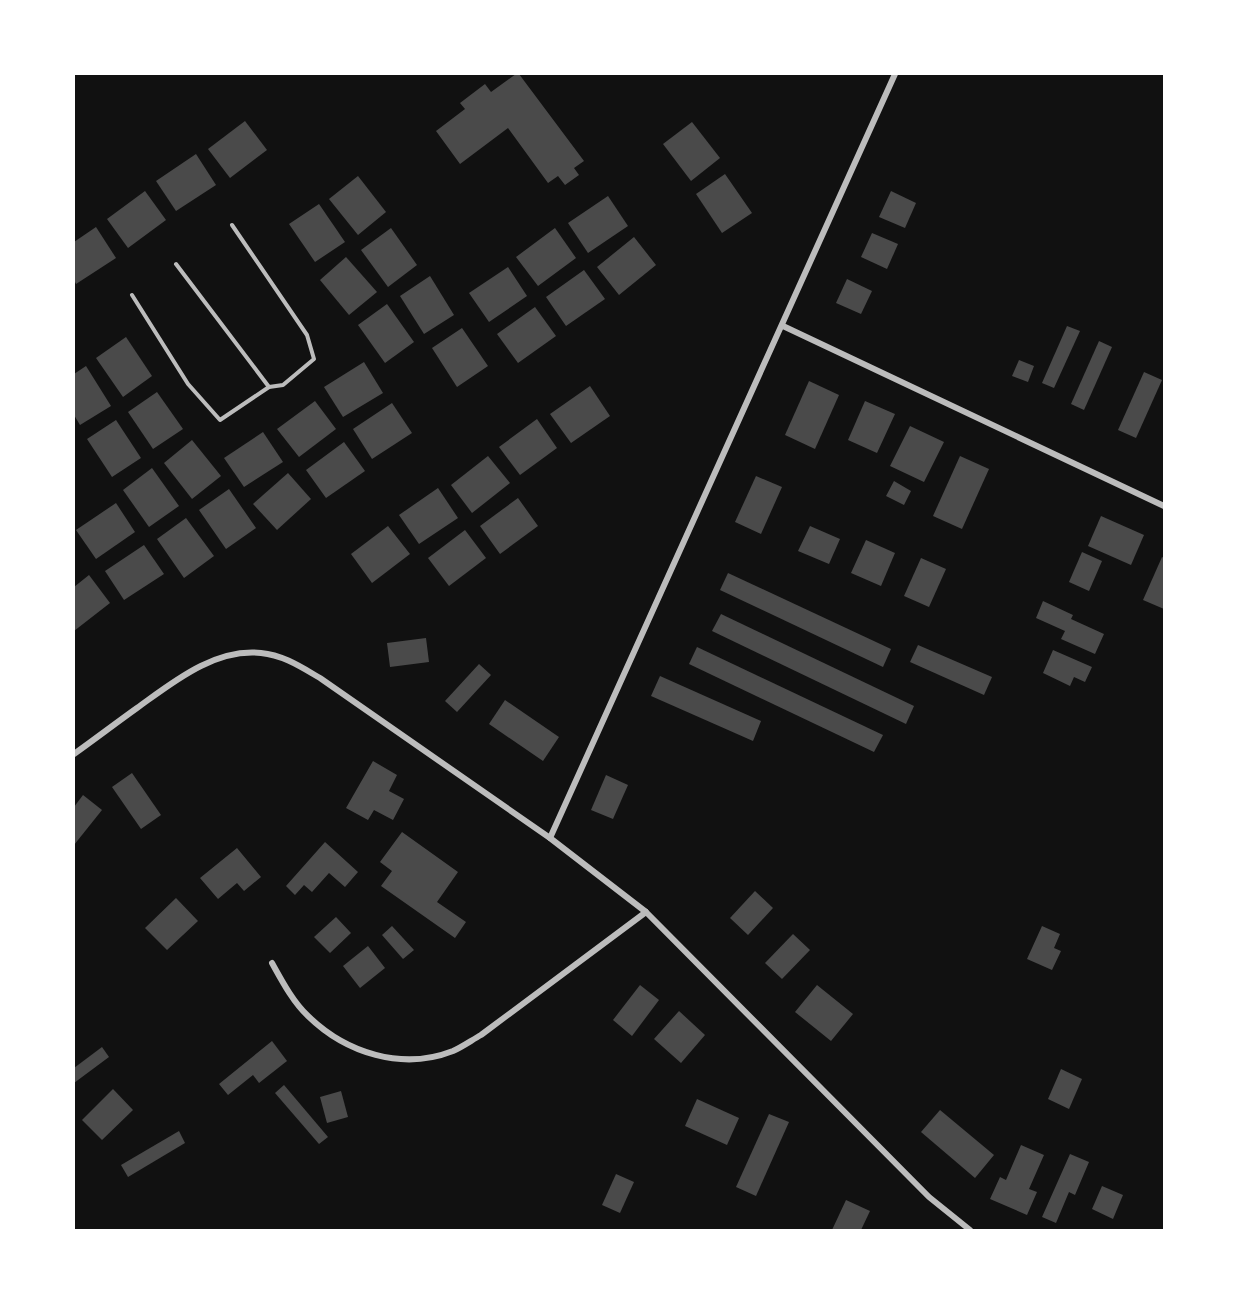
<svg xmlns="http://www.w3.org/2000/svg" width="1238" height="1304" viewBox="0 0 1238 1304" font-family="'Nunito Sans',sans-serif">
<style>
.building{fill:#4a4a4a}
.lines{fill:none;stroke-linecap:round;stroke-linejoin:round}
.service{stroke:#bcbcbc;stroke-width:4}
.minor{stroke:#bcbcbc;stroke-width:6}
</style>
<rect width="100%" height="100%" fill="#111"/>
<g class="building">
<path d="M516,74H519L584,161L574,168L579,175L565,185L558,176L548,183L508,128L460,164L436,131L465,109L460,103L485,84L491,92Z"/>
<path d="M245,121L267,150L230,178L208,149Z"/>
<path d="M692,122L720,158L691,181L663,144Z"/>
<path d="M196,154L216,185L176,211L156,181Z"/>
<path d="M725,174L752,213L722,233L696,194Z"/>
<path d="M358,176L386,212L358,235L329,199Z"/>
<path d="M145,191L166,220L128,248L107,219Z"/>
<path d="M891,191L916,203L905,228L879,217Z"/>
<path d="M608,196L628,226L588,253L568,223Z"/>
<path d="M319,204L345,242L315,262L289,224Z"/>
<path d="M96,227L116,258L76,284L74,280V242Z"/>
<path d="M391,228L417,265L388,287L361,250Z"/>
<path d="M555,228L576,258L538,286L516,257Z"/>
<path d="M872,233L898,244L887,269L861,257Z"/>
<path d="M634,237L656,265L619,295L597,267Z"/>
<path d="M346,257L377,292L349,315L320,280Z"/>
<path d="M508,267L527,296L489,322L469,293Z"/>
<path d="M584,270L605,299L566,326L546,297Z"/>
<path d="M430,276L454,315L424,334L400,296Z"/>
<path d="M847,279L872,291L861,314L836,303Z"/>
<path d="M387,304L414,342L385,363L358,325Z"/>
<path d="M535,307L556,336L518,363L497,334Z"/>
<path d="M1067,326L1080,331L1054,388L1042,383Z"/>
<path d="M462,328L488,366L457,387L432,348Z"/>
<path d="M126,337L152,376L123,397L96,358Z"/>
<path d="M1099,341L1112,347L1084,410L1071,404Z"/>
<path d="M1019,360L1034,366L1028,382L1012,376Z"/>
<path d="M364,362L383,393L343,417L324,387Z"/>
<path d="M86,366L111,406L80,425L74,415V374Z"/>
<path d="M1144,372L1162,380L1136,438L1118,430Z"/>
<path d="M809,381L839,395L815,449L785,435Z"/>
<path d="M590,386L610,416L571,443L550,414Z"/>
<path d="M157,392L183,429L153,449L128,412Z"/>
<path d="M315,401L336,429L299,457L277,429Z"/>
<path d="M865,401L895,414L877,453L848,440Z"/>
<path d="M392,403L412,433L372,459L353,429Z"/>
<path d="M537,419L557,448L520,475L499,447Z"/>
<path d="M116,420L141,458L112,477L87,439Z"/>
<path d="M910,426L944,442L924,482L890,466Z"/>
<path d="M263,432L283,462L244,487L224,458Z"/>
<path d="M192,440L221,476L192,499L164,463Z"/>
<path d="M344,442L365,471L326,498L306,470Z"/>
<path d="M488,456L510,483L472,513L451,485Z"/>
<path d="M960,456L989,469L962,529L933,516Z"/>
<path d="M152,468L179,506L149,527L123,490Z"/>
<path d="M288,473L311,499L277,530L253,504Z"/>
<path d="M756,476L782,487L761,534L735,522Z"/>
<path d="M894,481L911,491L904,505L886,496Z"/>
<path d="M438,488L458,518L419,544L399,515Z"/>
<path d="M229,489L256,528L226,549L199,510Z"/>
<path d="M518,498L538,526L500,554L480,526Z"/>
<path d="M116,503L135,532L96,559L76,530Z"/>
<path d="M1101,516L1144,535L1131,565L1088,546Z"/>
<path d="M186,518L214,556L184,578L157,539Z"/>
<path d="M388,526L410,554L372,583L351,554Z"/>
<path d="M810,526L840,539L829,564L798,551Z"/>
<path d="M465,530L486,558L449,586L428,558Z"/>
<path d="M866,540L895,553L881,586L851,573Z"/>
<path d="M144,545L164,574L124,600L105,571Z"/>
<path d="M1082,552L1102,561L1089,591L1069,582Z"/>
<path d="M1162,557L1164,558V609L1143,600Z"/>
<path d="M921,558L946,569L929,607L904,596Z"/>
<path d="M728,573L891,649L883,667L720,590Z"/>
<path d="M89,575L110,603L74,631V587Z"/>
<path d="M1043,601L1073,615L1071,619L1104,634L1095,654L1061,639L1065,631L1036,618Z"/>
<path d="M721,614L914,706L906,724L712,631Z"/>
<path d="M426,638L429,662L390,667L387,643Z"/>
<path d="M918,645L992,677L984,695L910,662Z"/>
<path d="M697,647L883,735L874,752L689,664Z"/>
<path d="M1053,650L1092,667L1085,682L1074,677L1070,686L1043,673Z"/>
<path d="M479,664L491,675L457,712L445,701Z"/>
<path d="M660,676L761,721L753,741L651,696Z"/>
<path d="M505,700L559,737L543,761L489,724Z"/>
<path d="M373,761L397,775L389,791L404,799L393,820L374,810L368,820L346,808Z"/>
<path d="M132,773L161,815L141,829L112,787Z"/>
<path d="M606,775L628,785L613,819L591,810Z"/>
<path d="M83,795L102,810L74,845V807Z"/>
<path d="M402,832L458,872L437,902L466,922L455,938L381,886L392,871L380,862Z"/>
<path d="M325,842L358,872L345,887L329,873L312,892L304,885L295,895L286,886Z"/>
<path d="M237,848L261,877L244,891L237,883L218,899L200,878Z"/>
<path d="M755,891L773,908L748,935L730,918Z"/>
<path d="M176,898L198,921L167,950L145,928Z"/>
<path d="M336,917L351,933L330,953L314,937Z"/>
<path d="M392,926L414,950L403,959L382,935Z"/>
<path d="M1042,926L1060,934L1054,948L1061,951L1052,970L1027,959Z"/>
<path d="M793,934L810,950L782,979L765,963Z"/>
<path d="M368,946L385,968L360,988L343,966Z"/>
<path d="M640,985L659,1000L632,1036L613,1020Z"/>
<path d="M817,985L853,1014L831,1041L795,1012Z"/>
<path d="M679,1011L705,1035L681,1063L654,1039Z"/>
<path d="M272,1041L287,1061L259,1083L253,1075L228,1095L219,1084Z"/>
<path d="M102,1047L109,1057L74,1083V1068Z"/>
<path d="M1061,1069L1082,1079L1069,1109L1048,1099Z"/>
<path d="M284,1085L328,1137L319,1144L275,1093Z"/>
<path d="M113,1089L133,1110L102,1140L82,1120Z"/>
<path d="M341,1091L348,1117L327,1123L320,1097Z"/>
<path d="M697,1099L739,1118L727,1145L685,1126Z"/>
<path d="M940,1110L994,1155L975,1178L921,1132Z"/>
<path d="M769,1114L789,1122L756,1196L736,1187Z"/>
<path d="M179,1131L185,1143L128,1177L121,1165Z"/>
<path d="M1021,1145L1044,1155L1029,1189L1037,1192L1027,1215L990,1199L1000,1177L1006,1180Z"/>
<path d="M1070,1154L1089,1162L1075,1195L1069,1192L1056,1223L1042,1217Z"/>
<path d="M616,1174L634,1182L620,1213L602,1205Z"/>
<path d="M1102,1186L1123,1195L1113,1219L1092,1209Z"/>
<path d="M846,1200L870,1211L861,1230H832Z"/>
</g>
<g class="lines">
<g class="service">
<path d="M176,264L269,387"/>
<path d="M132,295L188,384L220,420L269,387L283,385L314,359L307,335L232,225"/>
</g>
<g class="minor">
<path d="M783,326L1164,506"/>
<path d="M74,754C95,739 116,723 137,708C172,683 214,648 261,653C283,655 301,667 320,678L550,838L646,912L929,1197L970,1230"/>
<path d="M550,838C665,583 782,329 895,74"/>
<path d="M272,963C282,981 293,1002 308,1016C346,1053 402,1071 453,1051C462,1047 472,1040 481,1035L646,912"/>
</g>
</g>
<rect width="1238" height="1304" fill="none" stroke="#ffffff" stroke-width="150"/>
</svg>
